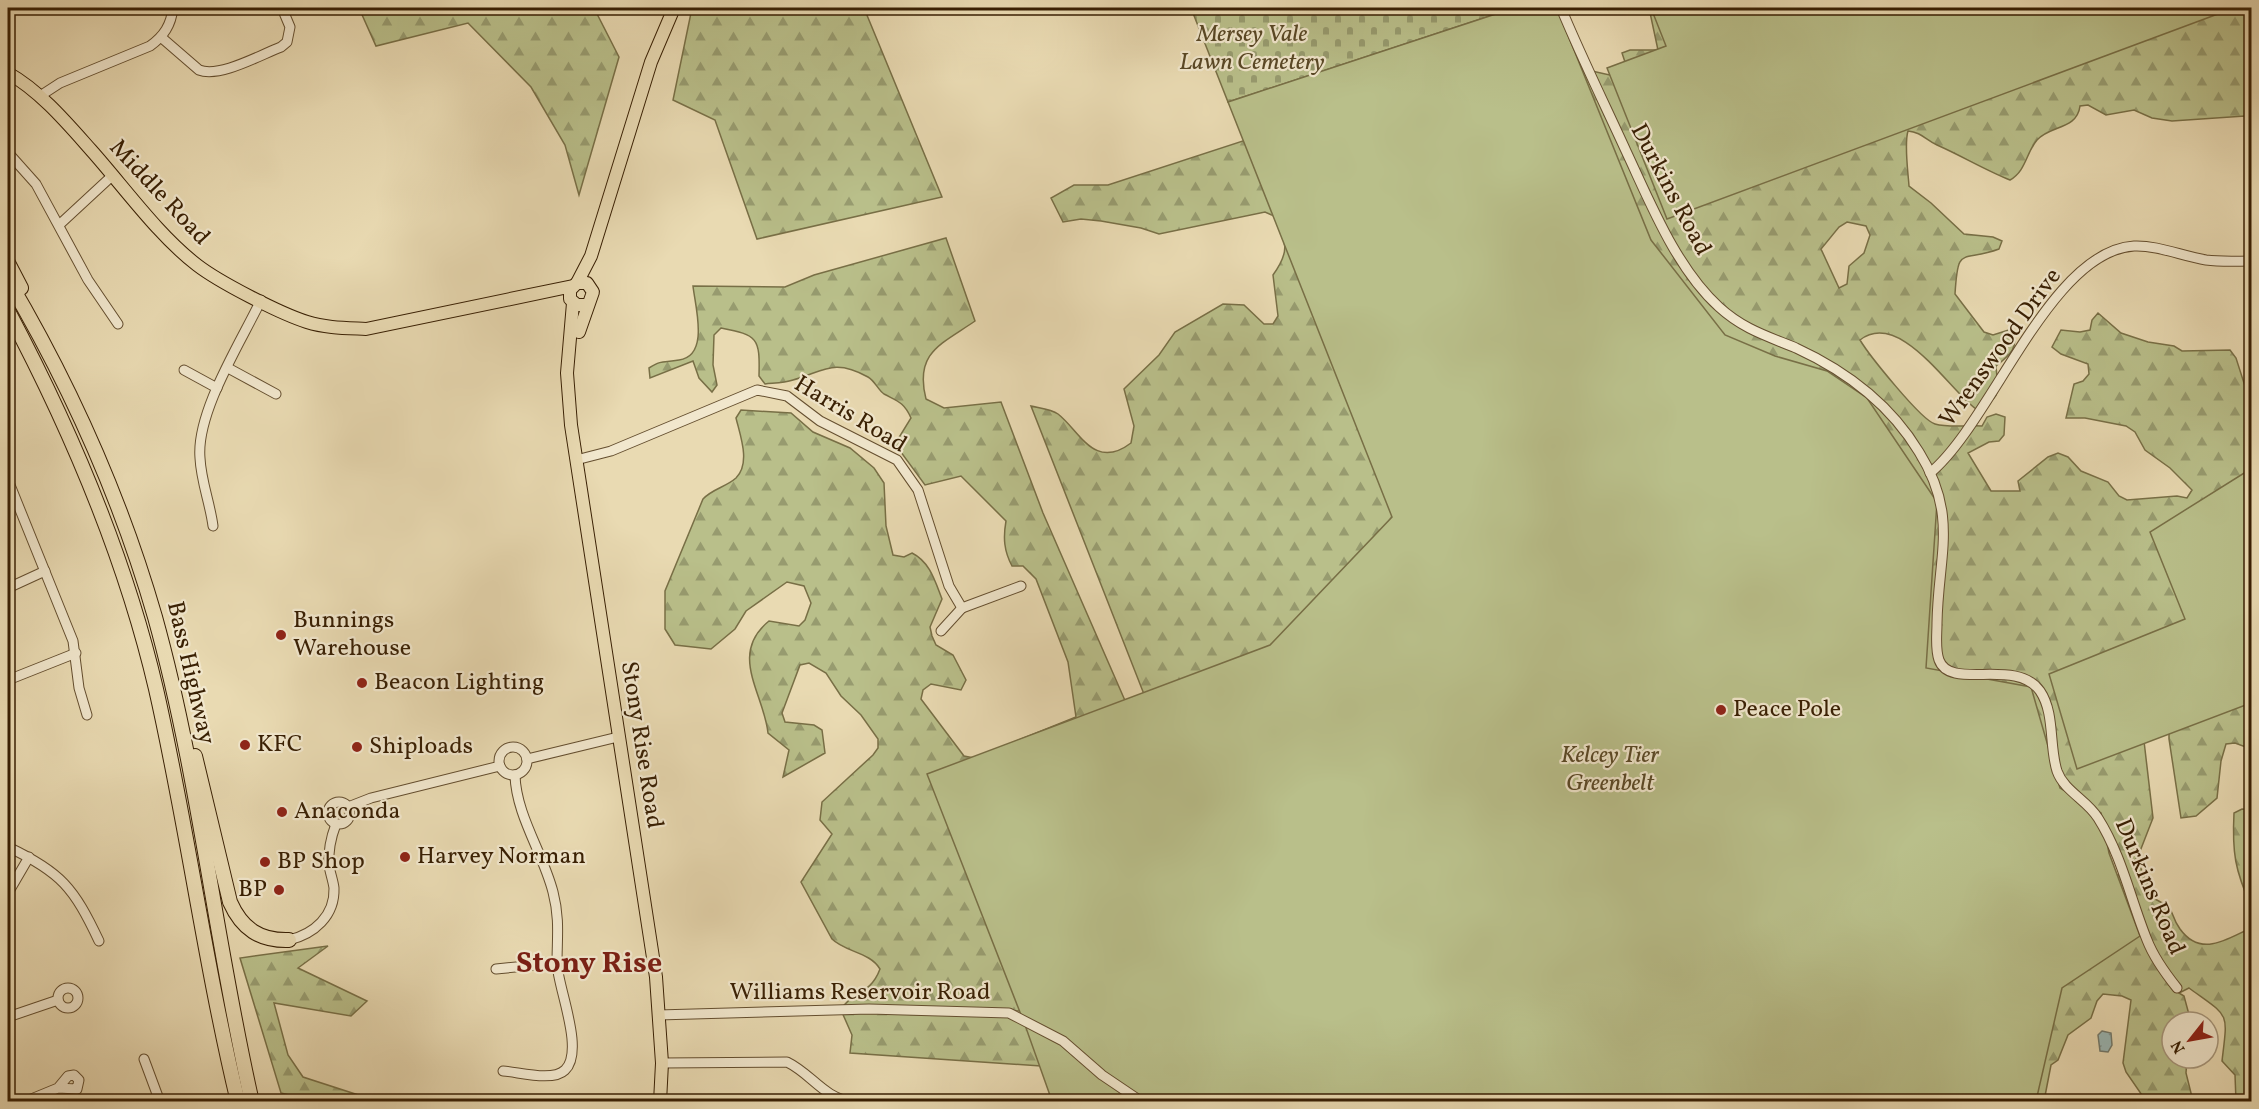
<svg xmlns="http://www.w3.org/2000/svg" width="2259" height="1109" viewBox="0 0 2259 1109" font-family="Vollkorn,serif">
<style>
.forest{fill:url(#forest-firs);stroke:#786f46;stroke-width:1.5;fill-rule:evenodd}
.cemetery{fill:url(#cemetery-stones);stroke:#786f46;stroke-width:1.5}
.park{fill:#b9bf8a;stroke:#786f46;stroke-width:1.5}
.water{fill:url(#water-ripples);stroke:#737b6e;stroke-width:1.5}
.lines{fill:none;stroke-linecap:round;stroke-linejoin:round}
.minor-casing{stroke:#644e2f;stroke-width:11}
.major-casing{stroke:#381f03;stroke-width:14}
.highway-casing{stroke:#381f03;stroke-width:16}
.minor{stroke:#f1e7cd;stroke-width:9}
.major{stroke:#e9dab2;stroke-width:12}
.highway{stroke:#e9dab2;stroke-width:14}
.poi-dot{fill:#8f2418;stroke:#f1e7cd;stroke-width:2}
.labels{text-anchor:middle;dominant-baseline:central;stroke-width:4.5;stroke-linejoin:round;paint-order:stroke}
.park-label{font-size:24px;font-style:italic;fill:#584725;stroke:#f1e7cd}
.street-label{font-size:24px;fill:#381f03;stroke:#f1e7cd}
.poi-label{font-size:24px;fill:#381f03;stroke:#f1e7cd;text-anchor:start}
.district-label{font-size:30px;font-weight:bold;fill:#7a1f14;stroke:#f1e7cd}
</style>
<defs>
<pattern id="forest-firs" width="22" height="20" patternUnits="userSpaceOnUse" patternTransform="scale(1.5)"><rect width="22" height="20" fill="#b9bf8a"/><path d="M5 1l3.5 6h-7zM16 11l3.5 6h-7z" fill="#979b6f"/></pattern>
<pattern id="cemetery-stones" width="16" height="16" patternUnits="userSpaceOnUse" patternTransform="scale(1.5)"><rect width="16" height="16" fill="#b9bf8a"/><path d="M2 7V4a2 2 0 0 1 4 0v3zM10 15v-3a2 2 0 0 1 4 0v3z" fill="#979b6f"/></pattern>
<pattern id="water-ripples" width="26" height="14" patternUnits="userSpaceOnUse" patternTransform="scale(1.5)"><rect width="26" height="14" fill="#9bb8b6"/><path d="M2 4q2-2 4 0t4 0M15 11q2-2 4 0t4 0" fill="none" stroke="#7f9592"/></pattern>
</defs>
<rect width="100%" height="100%" fill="#e9dab2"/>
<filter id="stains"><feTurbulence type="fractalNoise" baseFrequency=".00333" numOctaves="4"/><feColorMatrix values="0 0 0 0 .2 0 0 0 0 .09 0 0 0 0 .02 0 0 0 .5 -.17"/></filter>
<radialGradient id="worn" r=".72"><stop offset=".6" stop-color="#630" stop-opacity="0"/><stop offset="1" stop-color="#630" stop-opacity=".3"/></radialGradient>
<g class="forest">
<path d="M359,8H594L619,57L579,195L565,145L531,87L468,23L376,46Z"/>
<path d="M692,8H864L942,197L757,239L715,120L673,100Z"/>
<path d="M1649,8H2251V120L2245,116L2172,121L2152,118L2134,110L2106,115L2088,105L2080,106C2077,130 2050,125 2037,140C2026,153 2026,171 2010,180C1985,170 1962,156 1937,145C1926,140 1921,132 1908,131C1904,144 1908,171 1909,186L1931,203L1964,234L1993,237L2002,241L1999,249C1961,263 1958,244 1955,294L1984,332L1993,335L2012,329C2020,347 2010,355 1996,366C1998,392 2003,398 1976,409C1949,390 1900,309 1860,340C1869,355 1921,420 1935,424C1949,428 1968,425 1982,426L1987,417L1996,414L2005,417L2004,435L1999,441L1989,442L1968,453L1991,491H2020L2018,481L2048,457L2058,453L2068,457L2081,471L2108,482L2119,496L2127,500L2177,496L2187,498L2192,490L2170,468L2145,450L2135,432L2126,426L2085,418H2066L2074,384L2083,381L2089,374L2088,364L2061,354L2052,347L2061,330L2080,332L2090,330L2092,320L2098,313L2121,333L2148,342L2174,346L2182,351L2230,350L2236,358L2252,408L2251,749L2235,743L2226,744L2221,761L2217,798L2196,816L2181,818L2169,739V696L2144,741L2153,818L2137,859L2153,898C2179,911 2167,910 2180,929C2201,958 2227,939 2251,928V1101H2236L2235,1075L2222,1061C2228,1010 2230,1018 2189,988L2179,993L2184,996L2191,1022H2172V1058H2187L2186,1073L2193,1101H2146L2126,1072L2123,1063L2131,1000L2122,996L2103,994L2097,1001L2091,1018L2068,1035L2058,1060L2051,1065L2045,1096L2047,1101H1374L1149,707L1031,406C1039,408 1051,409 1058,414C1080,431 1094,471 1131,443L1134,426L1124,389L1159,355L1175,332L1223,304L1244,305L1264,324H1273L1278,316L1273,275C1291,250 1286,242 1274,216L1265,212L1159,234L1141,228L1101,221L1081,219L1063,222L1051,198L1074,185H1108L1332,112L1564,41L1583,69L1614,76L1625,62L1622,53L1630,50H1658ZM1847,222L1866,226L1870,235L1864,253L1849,266L1847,284L1839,288L1821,249L1839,227ZM2107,852H2117L2126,875H2115Z"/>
<path d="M946,238L975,321C942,344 914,352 926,399L944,408L1001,402L1043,513L1130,712L1029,1012L1007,1010L1063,1047L1041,1066L850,1053L852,1035L841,1010C850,992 870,996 880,969C870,952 845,952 832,939L801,882L832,834L820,820L822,802L873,755L878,748V739L861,715L841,696L826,673L809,663L800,665L782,713L785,722L814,725L822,730L825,753L783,777L789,750L768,733C764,694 728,654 769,621L799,626L805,620L811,603L804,586L787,582L746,611L735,629L711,649L675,645L665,629V591L703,499C712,489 726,487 736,478C751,463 740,435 736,418L741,410L791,413L813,432L850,448L874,468L884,483L886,526L893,555L904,557L912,553C930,562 935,581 942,599L930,627L932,636L936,645L953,655L966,680L961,690L931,684L923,690L921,699L964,756L974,758L1076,717L1068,662L1036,579L1023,566H1012C1004,551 1003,538 1006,521L961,476L925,485L895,444L911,418C904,402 897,401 884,394C878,390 875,381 868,377C834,358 824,371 793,380C784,383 774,383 765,384L759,376C760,338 758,335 721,328L714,335L713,365L717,385L712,392L699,378L693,361L650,378L649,368C663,359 664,363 679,360C710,356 695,306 693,286L785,287L814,275Z"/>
<path d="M2242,809L2251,810V906C2235,870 2232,853 2234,813Z"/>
<path d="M328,946L298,968L367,1001L351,1016L274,1003L288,1055L303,1077L377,1101H312L281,1093L240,958Z"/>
</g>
<path class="cemetery" d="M1191,8H1514L1228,102Z"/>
<g class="park">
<path d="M1514,8H1557L1651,240L1725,335L1775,356L1827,371L1867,398L1937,502L1926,668L2031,687L2060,788L2101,813L2109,853L2140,936L2062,988L2036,1101H1052L1025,1025L927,774L1270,645L1392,517L1228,102Z"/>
<path d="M1651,8H2234L1667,219L1607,68L1666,46Z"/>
<path d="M2249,470L2252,481L2251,703L2077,769L2049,674L2185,619L2150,532Z"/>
</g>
<path class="water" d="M2102,1031L2111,1033L2112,1045L2108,1052L2100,1051L2098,1035Z"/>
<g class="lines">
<g class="minor-casing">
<g id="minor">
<path d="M1561,8C1581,56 1604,103 1626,151C1650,202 1676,268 1719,307C1743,329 1767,336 1796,348C1846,371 1890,404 1919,452C1959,516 1938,556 1937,623C1937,635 1935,649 1939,660C1950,691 2016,657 2040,691C2055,713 2049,746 2057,771C2064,791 2087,800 2098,818C2122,856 2130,898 2147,940C2154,958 2165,973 2177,988"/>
<path d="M162,38L199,70C220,78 260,55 281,47L287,42L290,27L282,8"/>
<path d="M40,96L60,83L150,46C164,36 171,25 173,8"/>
<path d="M11,156L36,184L88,280L118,324"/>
<path d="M59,225L113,175"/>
<path d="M228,368L276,394"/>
<path d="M184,370L217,388"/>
<path d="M576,460L611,451L757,390L787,396L820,421L897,460L918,490L949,586L962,608L1021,586"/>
<path d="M1930,473C1992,422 2050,251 2134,246C2157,245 2182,256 2206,260C2221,262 2236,261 2252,261"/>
<path d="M8,480L73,641L79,688L87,715"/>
<path d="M213,526C210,503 201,481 200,458C196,412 241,342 261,300"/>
<path d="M8,588L45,571"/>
<path d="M941,631L962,608"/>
<path d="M8,680L76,653"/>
<circle cx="513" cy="761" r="14"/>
<path d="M527,759L618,737"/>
<circle cx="339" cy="813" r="11"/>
<path d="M348,807L371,798L500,766"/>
<path d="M8,847C61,872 74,888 99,941"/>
<path d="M8,893L29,857"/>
<path d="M289,940C314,934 335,916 334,888C333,880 330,873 329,865C328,850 331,837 336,824"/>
<path d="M496,969L557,963"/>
<circle cx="68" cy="998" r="10"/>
<path d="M658,1015L869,1009L1009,1013L1063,1041L1102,1075L1142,1102"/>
<path d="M8,1017L58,1000"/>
<path d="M144,1059L160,1102"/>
<path d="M662,1063L787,1062C812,1074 823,1098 853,1102"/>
<path d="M503,1071C519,1072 553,1082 565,1070C585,1051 558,988 557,964C557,938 560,919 553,892C543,853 516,815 515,775"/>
<path d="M24,1102L58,1088L77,1089L79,1080L74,1075L68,1076L58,1088"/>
</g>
</g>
<g class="major-casing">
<g id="major">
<path d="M8,73C40,91 67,123 91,150C124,187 158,235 197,265C219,282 279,313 307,322C326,328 346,328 366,329L573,286"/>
<path d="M577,283L591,256L651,62L674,8"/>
<path d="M573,303L567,373L571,425L656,977L662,1063L660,1102"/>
<path d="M579,332L593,292L587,283H577L570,290V299L577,305H587"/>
</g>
</g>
<g class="highway-casing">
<g id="highway">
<path d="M8,263L21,288"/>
<path d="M8,280C70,385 121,499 155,617C199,775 215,941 252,1102"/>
<path d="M8,311C71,430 125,556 156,689C187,825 205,965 238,1102"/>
<path d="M195,756L230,902C242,929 260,941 289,940"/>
</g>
</g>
<use href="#minor" class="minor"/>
<use href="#major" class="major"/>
<use href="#highway" class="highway"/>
</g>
<g class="poi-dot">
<circle cx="281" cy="635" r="6"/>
<circle cx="362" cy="683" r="6"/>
<circle cx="1721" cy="710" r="6"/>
<circle cx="245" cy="745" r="6"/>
<circle cx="357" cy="747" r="6"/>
<circle cx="282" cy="812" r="6"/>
<circle cx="405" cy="857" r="6"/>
<circle cx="265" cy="862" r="6"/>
<circle cx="279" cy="890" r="6"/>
</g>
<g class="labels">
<g class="park-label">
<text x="1252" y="35">Mersey Vale<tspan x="1252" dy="28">Lawn Cemetery</tspan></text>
<text x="1610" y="756">Kelcey Tier<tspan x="1610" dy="28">Greenbelt</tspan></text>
</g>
<g class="street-label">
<text transform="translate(1670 190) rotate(62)">Durkins Road</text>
<text transform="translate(159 193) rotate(47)">Middle Road</text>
<text transform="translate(2001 348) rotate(-54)">Wrenswood Drive</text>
<text transform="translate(850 415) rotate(31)">Harris Road</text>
<text transform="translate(190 673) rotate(77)">Bass Highway</text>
<text transform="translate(641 745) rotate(81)">Stony Rise Road</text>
<text transform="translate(2149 887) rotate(67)">Durkins Road</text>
<text x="860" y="993">Williams Reservoir Road</text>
</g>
<g class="poi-label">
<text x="293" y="621">Bunnings<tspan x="293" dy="28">Warehouse</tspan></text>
<text x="374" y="683">Beacon Lighting</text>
<text x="1733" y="710">Peace Pole</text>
<text x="257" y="745">KFC</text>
<text x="369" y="747">Shiploads</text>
<text x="294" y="812">Anaconda</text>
<text x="417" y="857">Harvey Norman</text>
<text x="277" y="862">BP Shop</text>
<text x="267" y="890" text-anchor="end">BP</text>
</g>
<g class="district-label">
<text x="589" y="964">Stony Rise</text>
</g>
</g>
<rect width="2259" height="1109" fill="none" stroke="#e9dab2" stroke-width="30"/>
<rect x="9" y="9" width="2241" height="1091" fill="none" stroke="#381f03" stroke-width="3"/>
<rect x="15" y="15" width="2229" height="1079" fill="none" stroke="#381f03" stroke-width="1.5"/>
<g transform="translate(2190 1040) rotate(239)"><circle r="28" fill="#f1e7cd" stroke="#a7977c" stroke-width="1.5"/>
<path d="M0-4.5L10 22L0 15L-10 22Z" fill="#8f2418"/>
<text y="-9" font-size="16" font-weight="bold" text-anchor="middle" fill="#381f03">N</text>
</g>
<rect width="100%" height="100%" filter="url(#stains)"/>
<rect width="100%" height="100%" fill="url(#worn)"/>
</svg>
